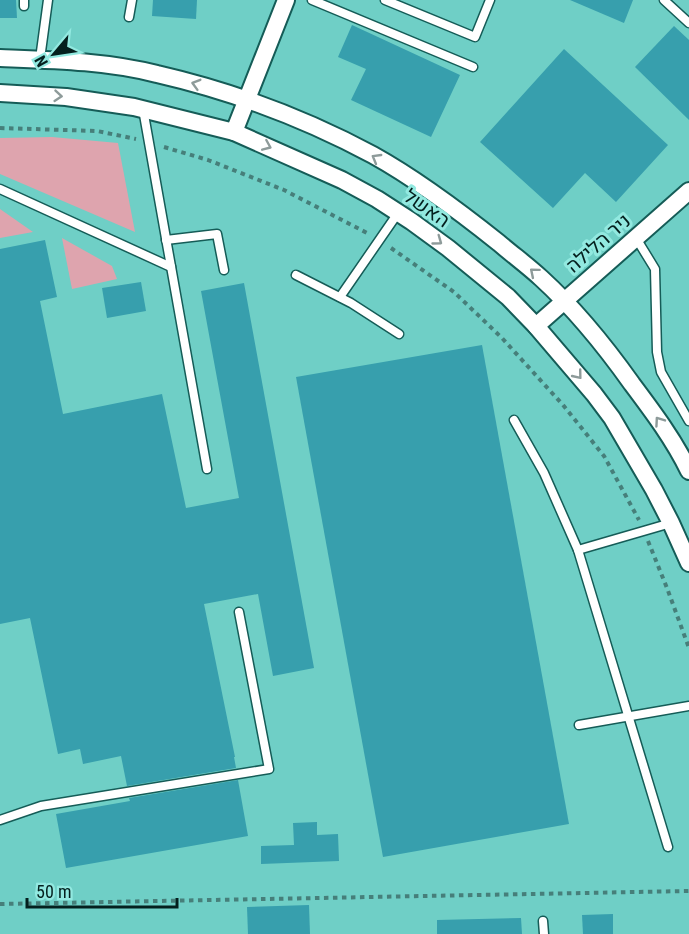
<svg xmlns="http://www.w3.org/2000/svg" width="689" height="934" viewBox="0 0 689 934" font-family="'Roboto Condensed',Heebo,sans-serif">
<style>
.built{fill:#6fcfc6}
.green{fill:#dea4ae}
.building{fill:#379fad}
.lines{fill:none;stroke-linecap:round;stroke-linejoin:round}
.service-casing{stroke:#155c57;stroke-width:11}
.minor-casing{stroke:#155c57;stroke-width:20}
.path{stroke:#467f7a;stroke-width:4;stroke-dasharray:4.5 4.5;stroke-linecap:butt}
.service{stroke:#fff;stroke-width:8}
.minor{stroke:#fff;stroke-width:16}
.oneway{stroke:#8e9b9a}
.labels{text-anchor:middle;dominant-baseline:central;stroke-width:6;stroke-linejoin:round;paint-order:stroke}
.street-label{font-size:20px;fill:#04201e;stroke:#92e9e0}
</style>
<rect width="100%" height="100%" fill="#85dbd3"/>
<rect class="built" x="0" y="0" width="689" height="934"/>
<g class="green">
<path d="M52,137L118,143L135,232L0,174V138Z"/>
<path d="M0,209L33,232L0,238Z"/>
<path d="M62,238L112,266L117,279L72,289Z"/>
</g>
<g class="building">
<path d="M0,0H16L17,18H0Z"/>
<path d="M153,0H197L196,19L152,16Z"/>
<path d="M570,0H633L624,23Z"/>
<path d="M352,25L460,75L431,137L351,100L366,69L338,57Z"/>
<path d="M674,26L689,40V120L635,67Z"/>
<path d="M564,49L668,145L616,202L585,173L553,208L480,142Z"/>
<path d="M45,240L57,297L40,301L63,414L162,394L186,508L239,498L201,291L244,283L314,668L273,676L258,594L204,604L235,757H234L236,768L127,786L121,756L83,764L80,749L58,754L30,618L0,624V249Z"/>
<path d="M141,282L146,311L107,318L102,288Z"/>
<path d="M482,345L569,824L383,857L296,377Z"/>
<path d="M238,780L248,836L66,868L56,814L130,801L129,798Z"/>
<path d="M317,822V835L338,834L339,861L261,864V846L294,845L293,823Z"/>
<path d="M309,905L310,934H248L247,907Z"/>
<path d="M613,914V934H583L582,915Z"/>
<path d="M521,918L522,934H437V920Z"/>
</g>
<g class="lines">
<g class="service-casing">
<g id="service">
<path d="M312,0L473,67"/>
<path d="M385,0L475,37L490,0"/>
<path d="M664,0L689,23"/>
<path d="M24,6V0"/>
<path d="M129,17L132,0"/>
<path d="M40,59L48,0"/>
<path d="M143,109L207,469"/>
<path d="M0,189L171,267"/>
<path d="M636,238L655,269L657,352L661,372L689,421"/>
<path d="M166,240L217,234L224,270"/>
<path d="M296,275L351,303L399,334"/>
<path d="M340,297L398,213"/>
<path d="M514,420L544,473L578,550L668,847"/>
<path d="M578,550L671,523"/>
<path d="M579,725L689,706"/>
<path d="M0,820L41,806L269,769L239,612"/>
<path d="M543,921L544,934"/>
</g>
</g>
<g class="minor-casing">
<g id="minor">
<path d="M0,58C53,60 106,61 157,74C231,91 306,119 373,155C418,180 459,211 499,243C513,255 528,266 541,278C575,309 605,346 632,384C653,412 674,440 689,471"/>
<path d="M0,93L66,97L134,107L234,132L342,180L377,199L411,221L448,248L508,297L536,326L594,394L612,418L654,490L671,523L689,563"/>
<path d="M234,132L286,0"/>
<path d="M536,326L689,191"/>
</g>
</g>
<g class="path">
<path d="M0,128L97,131L136,139"/>
<path d="M164,147L208,160L284,190L369,234"/>
<path d="M391,248L454,292L502,338L563,405L604,456L639,520"/>
<path d="M648,541L667,588L689,648"/>
<path d="M0,904L689,891"/>
</g>
<use href="#service" class="service"/>
<use href="#minor" class="minor"/>
</g>
<defs><path id="oneway-chevron" d="M-2-3.5L2.5 0L-2 3.5" fill="none" stroke-width="1.6" stroke-linecap="round" stroke-linejoin="round" transform="scale(1.5)"/></defs>
<g class="oneway">
<use href="#oneway-chevron" transform="translate(196 84) rotate(-164)"/>
<use href="#oneway-chevron" transform="translate(58 96) rotate(5)"/>
<use href="#oneway-chevron" transform="translate(267 146) rotate(23)"/>
<use href="#oneway-chevron" transform="translate(376 158) rotate(-150)"/>
<use href="#oneway-chevron" transform="translate(438 241) rotate(36)"/>
<use href="#oneway-chevron" transform="translate(534 272) rotate(-140)"/>
<use href="#oneway-chevron" transform="translate(578 375) rotate(51)"/>
<use href="#oneway-chevron" transform="translate(659 421) rotate(-125)"/>
</g>
<g class="labels">
<g class="street-label">
<text transform="translate(427 208) rotate(35)">האשל</text>
<text transform="translate(598 243) rotate(-41)">ניר הלילה</text>
</g>
</g>
<g transform="translate(54 54) rotate(241)" stroke="#92e9e0" stroke-width="4.5" paint-order="stroke">
<path d="M0-4.5L10 22L0 15L-10 22Z" fill="#04201e"/>
<text y="-9" font-size="16" font-weight="bold" text-anchor="middle" fill="#04201e">N</text>
</g>
<path d="M27 898v9h150v-9" fill="none" stroke="#04201e" stroke-width="3"/>
<text x="36" y="898" font-size="18" fill="#04201e" stroke="#92e9e0" stroke-width="4.5" paint-order="stroke">50 m</text>
</svg>
